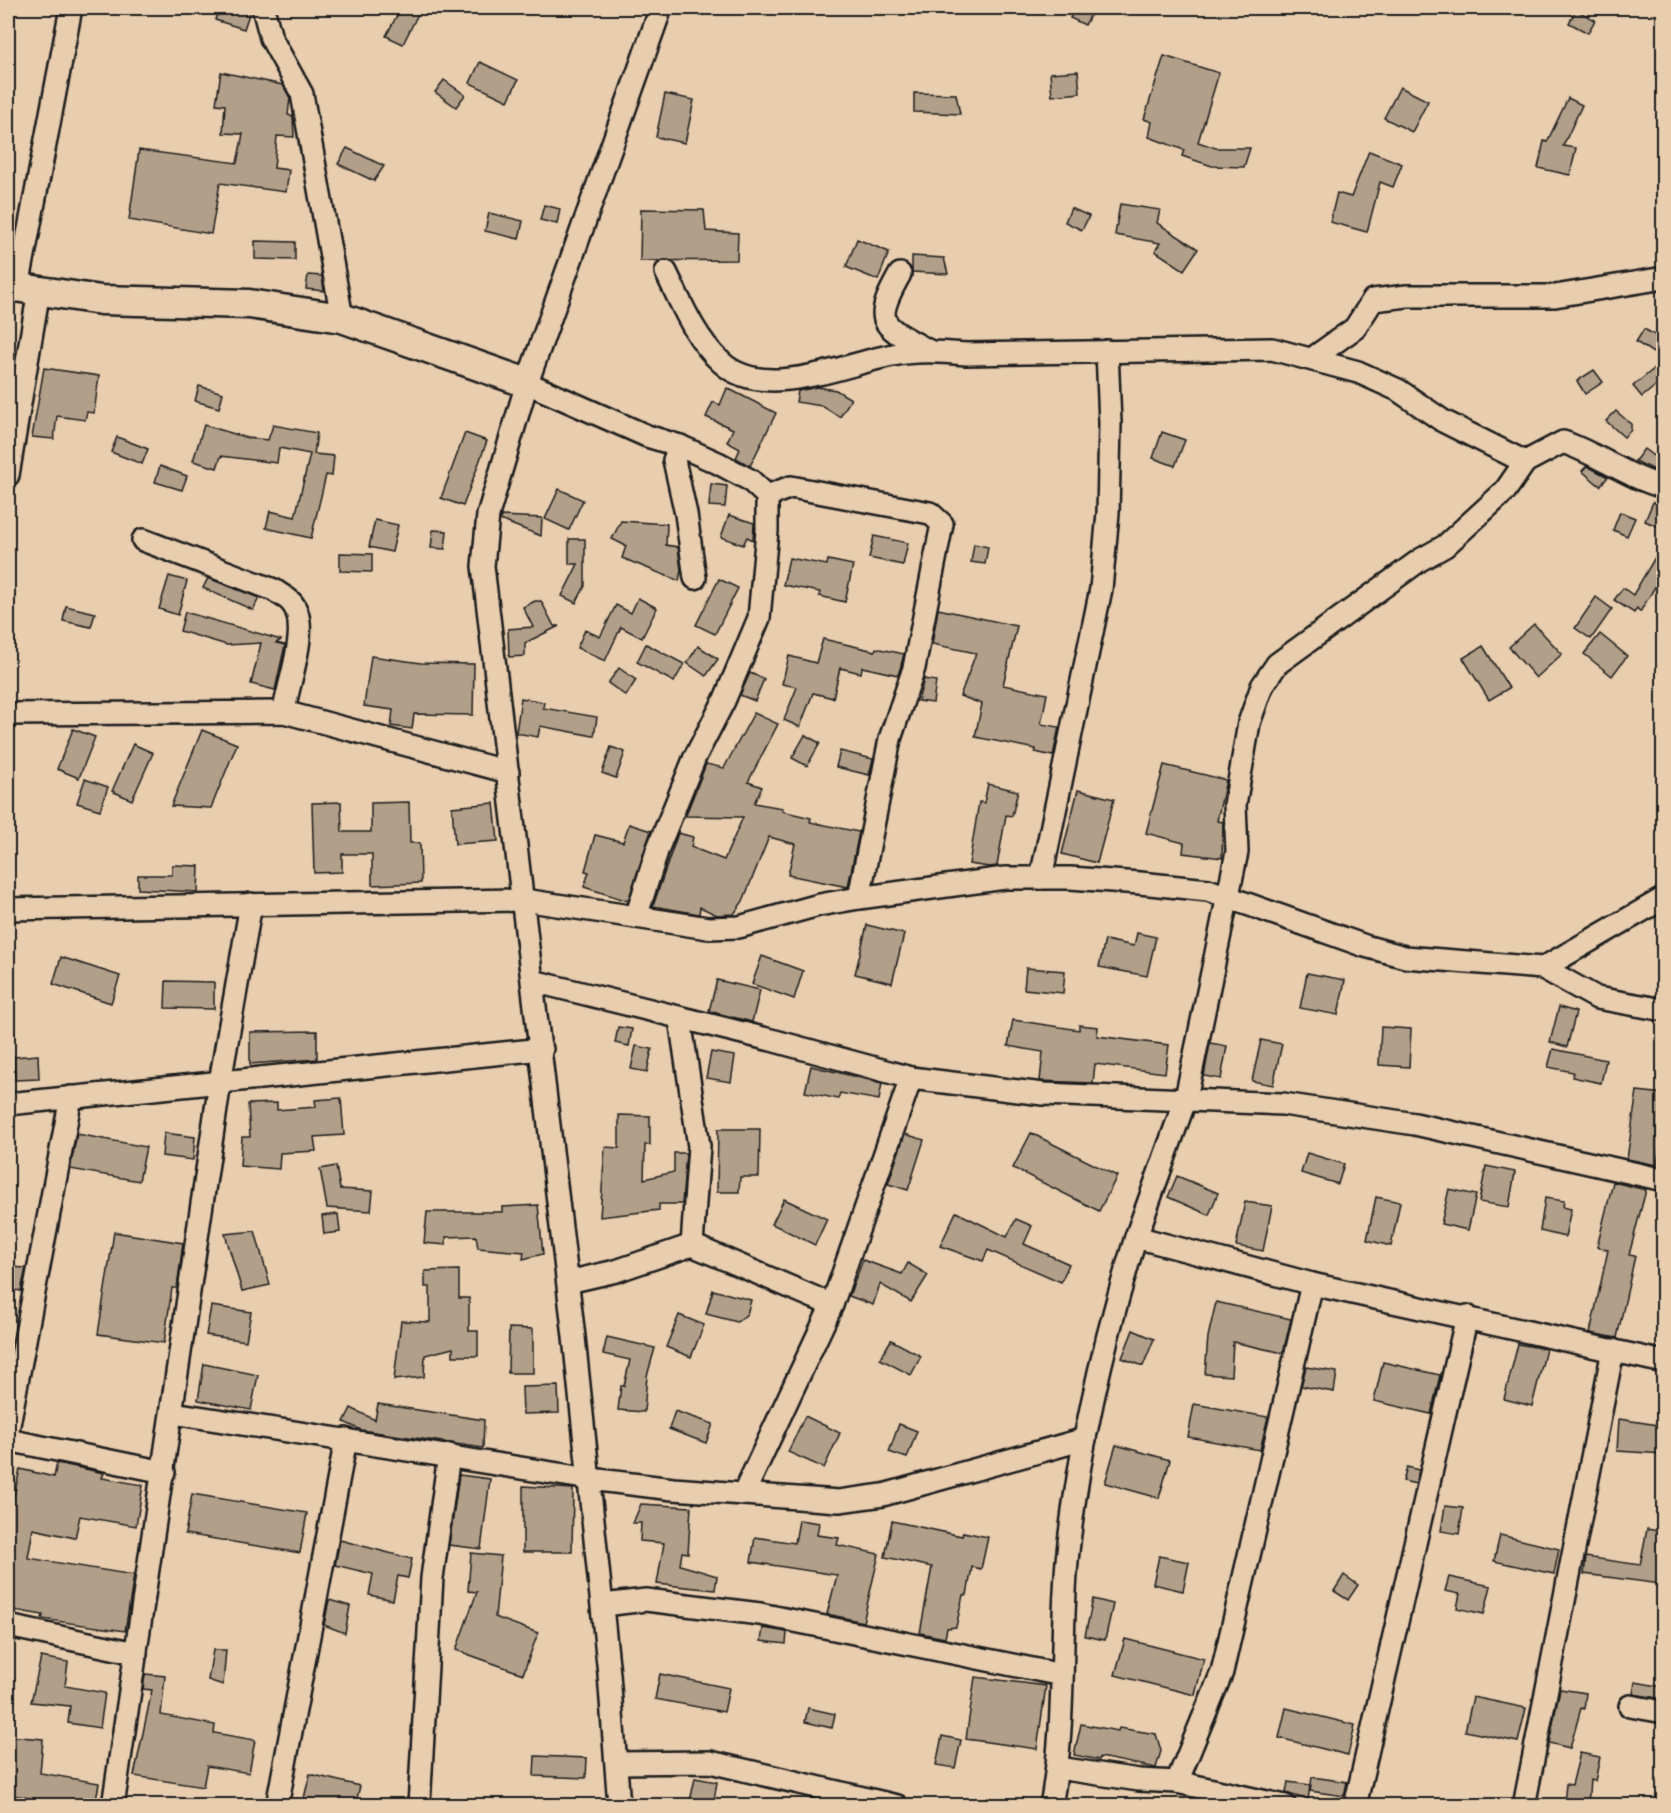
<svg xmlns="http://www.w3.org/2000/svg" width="1671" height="1813" viewBox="0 0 1671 1813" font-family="Mynerve,sans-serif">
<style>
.building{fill:#b29f89;stroke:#1c1c1c;stroke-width:1.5}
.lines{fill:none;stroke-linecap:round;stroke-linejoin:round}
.street-casing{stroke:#1c1c1c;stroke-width:26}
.secondary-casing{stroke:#1c1c1c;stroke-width:33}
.street{stroke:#e8cdaf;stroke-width:21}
.secondary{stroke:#e8cdaf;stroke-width:28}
</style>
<rect width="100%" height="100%" fill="#e8cdaf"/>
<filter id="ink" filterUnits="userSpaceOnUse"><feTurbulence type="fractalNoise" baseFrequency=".0167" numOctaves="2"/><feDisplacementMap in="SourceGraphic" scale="12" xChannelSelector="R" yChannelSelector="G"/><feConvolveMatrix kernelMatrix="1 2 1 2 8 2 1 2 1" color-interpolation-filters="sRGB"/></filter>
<g filter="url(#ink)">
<g class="building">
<path d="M219,8H251L244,29L215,20Z"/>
<path d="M401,8H421L403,44L386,36Z"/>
<path d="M1075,8H1094L1085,25L1070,18Z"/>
<path d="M1576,10L1595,20L1588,33L1569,23Z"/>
<path d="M1164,56L1219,73L1198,142L1216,148H1250L1244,167L1212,166L1182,156L1184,150L1149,137L1152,122L1144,119Z"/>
<path d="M480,62L518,80L508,101L470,83Z"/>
<path d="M1078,71L1080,93L1052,96L1050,73Z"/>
<path d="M221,72L283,85L290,98L288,115L293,116L294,137L277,136L274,168L289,170L286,192L220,183L211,234L129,220L139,150L237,163L243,134L223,133L225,105L216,104Z"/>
<path d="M444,80L465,95L456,107L435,92Z"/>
<path d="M1400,87L1428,101L1412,132L1384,118Z"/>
<path d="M914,93L956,94L960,114L914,112Z"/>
<path d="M665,94L694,100L685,143L656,137Z"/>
<path d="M1568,98L1582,105L1563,146L1576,148L1570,175L1538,168L1544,141L1547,142Z"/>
<path d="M347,148L384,166L374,181L338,164Z"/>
<path d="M1369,151L1402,164L1393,187L1380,182L1367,232L1330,222L1337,193L1351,197Z"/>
<path d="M1120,204L1160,210L1157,223L1198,249L1184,270L1155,251L1160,243L1115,235Z"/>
<path d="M544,205L560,209L557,224L540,220Z"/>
<path d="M1071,208L1089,216L1082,230L1065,222Z"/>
<path d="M641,209L704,210L706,231L738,233L737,260L640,261Z"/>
<path d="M489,213L523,221L519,239L485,231Z"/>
<path d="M857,239L889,252L878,280L846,267Z"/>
<path d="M255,241L295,242V260L255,259Z"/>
<path d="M912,256L944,258L948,274L912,272Z"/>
<path d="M308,275L322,276L324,291L306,289Z"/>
<path d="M1644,329L1664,340V347L1658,356L1636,342Z"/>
<path d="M44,368L99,376L94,413L87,412L85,420L57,416L54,439L32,437Z"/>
<path d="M1655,368L1664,379L1642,397L1633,386Z"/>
<path d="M1594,370L1603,382L1585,394L1577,381Z"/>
<path d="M199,386L223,393L219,408L195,401Z"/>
<path d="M817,387L836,390L851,399L840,417L822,406L796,402L798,391Z"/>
<path d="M727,388L776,413L750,466L736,458L740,449L727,442L733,429L706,417L713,402L720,405Z"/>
<path d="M1616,411L1631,424V430L1624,437L1606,421Z"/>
<path d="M204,425L248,438L268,440L273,425L317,433L314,454L334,456L332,476L326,475L311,538L266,528L270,511L295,517L310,454L279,448L277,463L221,456L217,468L193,461Z"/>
<path d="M1162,432L1185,440L1175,466L1153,458Z"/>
<path d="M465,433L487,441L463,506L441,498Z"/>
<path d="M117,437L148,449L142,464L111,452Z"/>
<path d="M1644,449L1664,464L1659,472L1635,461Z"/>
<path d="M160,466L187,476L182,490L155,482Z"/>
<path d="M1587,466L1608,477L1600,486L1582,471Z"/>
<path d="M711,484L727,486L725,507L709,506Z"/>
<path d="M559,489L583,500L569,530L545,519Z"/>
<path d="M1653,502L1664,507V529L1645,521Z"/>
<path d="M1620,512L1635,518L1627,536L1613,530Z"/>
<path d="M729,515L754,523L753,540L747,537L743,545L721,537Z"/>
<path d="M501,516L542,518L541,536L500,520Z"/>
<path d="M375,520L398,525L392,552L369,547Z"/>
<path d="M621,521L667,524L666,545L678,547L681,570L679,581L622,558L626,546L612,539Z"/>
<path d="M433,530L447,531L445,549L431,548Z"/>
<path d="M874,536L908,543L903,565L869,558Z"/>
<path d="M569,539H585V586L576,603L562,596L578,564H569Z"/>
<path d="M1664,542V572L1640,612L1637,608L1634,613L1614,600L1623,588L1633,595Z"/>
<path d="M974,544L988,547L985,564L971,562Z"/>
<path d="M340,553L372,554V572L340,571Z"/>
<path d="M789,558L827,565L828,560L853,565L845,602L819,596L820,592L783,585Z"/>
<path d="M169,576L187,581L178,615L159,609Z"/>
<path d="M208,578L259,598L253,610L203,588Z"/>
<path d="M719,579L738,588L715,634L696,625Z"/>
<path d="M1596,597L1612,609L1591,639L1575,628Z"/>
<path d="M638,598L657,608L642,638L621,627L605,661L577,648L585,630L600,637L616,605L631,613Z"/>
<path d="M535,601H541L554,626H559L525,643V656L509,657L508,629L533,627L523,607Z"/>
<path d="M66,606L95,613L91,627L63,621Z"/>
<path d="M938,609L1017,626L1003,685L1047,694L1041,724L1059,727L1053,756L1035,752L1036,749L975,737L982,704L960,696L976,653L932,644Z"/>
<path d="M185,612L281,640L276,643L285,645L275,690L251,684L261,643L227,645L180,631Z"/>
<path d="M1534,624L1562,654L1536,678L1509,647Z"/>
<path d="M1600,634L1627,656L1612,676L1584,654Z"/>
<path d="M823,639L875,651L876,648L904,654L900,669L898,675L862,667L861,673L840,668L833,698L813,693L800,727L784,720L797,687L782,684L789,656L816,663Z"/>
<path d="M646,644L684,664L674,682L637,662Z"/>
<path d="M698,646L718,659L706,676L687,663Z"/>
<path d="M1483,646L1509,688L1489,700L1463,658Z"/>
<path d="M371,656L421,663L474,664L473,715L414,714L412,729L391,726L393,710L364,706Z"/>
<path d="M619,668L636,680L626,696L608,683Z"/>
<path d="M750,673L764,679L755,701L740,695Z"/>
<path d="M924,679L936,681L933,703L918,701Z"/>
<path d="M521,698L544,702L543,708L597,717L594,736L540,726L538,737L516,733Z"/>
<path d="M754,713L778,724L748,782L762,787L754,803L783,808L782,811L811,818L810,822L859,832L848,887L788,875L795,844L769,837L743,901L734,914L717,915L700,907L699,914L653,906L678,833L693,837L691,847L724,860L743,817L686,816L687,812L706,764L724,768Z"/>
<path d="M73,729L95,737L79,778L57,769Z"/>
<path d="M202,730L237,744L211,808L171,806Z"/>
<path d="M805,735L820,743L807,766L792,758Z"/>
<path d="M133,744L153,753L132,800L112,791Z"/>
<path d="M611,747L625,752L616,778L602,773Z"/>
<path d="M840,751L873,759L869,775L836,767Z"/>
<path d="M1164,765L1226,780L1217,821L1223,822L1222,858L1183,853L1184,843L1146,833Z"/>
<path d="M85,779L108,787L100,810L77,803Z"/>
<path d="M988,784L1018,791L1012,816L1006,815L997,866L989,867L969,864L979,802L984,803Z"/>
<path d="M1078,790L1114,799L1097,863L1062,854Z"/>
<path d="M341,802L342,832H371V803L409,802L410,843H420L421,883L372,885V854H342V872L314,873L312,803Z"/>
<path d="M494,803L498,841L455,844L452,807Z"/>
<path d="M629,824L651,831L628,901L584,887L589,872L585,871L595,835L623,842Z"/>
<path d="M172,865L199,866L198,892L138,889V875H172Z"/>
<path d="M867,925L904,934L892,983L855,974Z"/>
<path d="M1137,933L1156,937L1147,976L1099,967L1105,940L1134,946Z"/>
<path d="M762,956L803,971L794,999L752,984Z"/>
<path d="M61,957L120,976L111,1003L53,984Z"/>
<path d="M1026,968L1065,971L1063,993L1024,989Z"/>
<path d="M1307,973L1345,980L1338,1015L1300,1008Z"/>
<path d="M717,980L760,990L752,1022L709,1011Z"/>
<path d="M166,981L214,982V1009L165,1008Z"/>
<path d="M1559,1007L1576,1012L1567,1047L1550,1042Z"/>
<path d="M1013,1020L1079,1030V1025L1098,1027L1097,1036L1169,1045L1165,1073L1095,1064L1093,1083L1040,1081L1043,1052L1008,1046Z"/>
<path d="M618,1027L632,1029L629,1046L615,1043Z"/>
<path d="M1381,1027L1411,1029L1409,1067L1379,1065Z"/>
<path d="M317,1031V1059L250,1064V1032Z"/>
<path d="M1261,1040L1282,1044L1273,1085L1252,1081Z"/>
<path d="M1210,1043L1227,1046L1221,1079L1204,1076Z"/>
<path d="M636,1046L652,1049L647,1072L631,1069Z"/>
<path d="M1553,1049L1606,1060L1601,1083L1572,1077L1573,1072L1548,1067Z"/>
<path d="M711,1052L735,1056L731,1082L706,1078Z"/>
<path d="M38,1055L39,1079L15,1080L14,1057Z"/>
<path d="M811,1066L882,1083L879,1100L840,1093L838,1099L805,1092Z"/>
<path d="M1637,1091L1664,1094V1120L1657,1165L1627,1159Z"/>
<path d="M341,1098L344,1135L314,1137L316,1151L280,1153L279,1169L240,1166L242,1137H250L248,1104L277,1103V1110L316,1107L315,1100Z"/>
<path d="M619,1115L650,1116V1145H645L644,1179L674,1172V1153H686L682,1204H659V1210L600,1217L605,1147L619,1148Z"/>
<path d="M718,1129H760L759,1177H740L739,1192H717Z"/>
<path d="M164,1133L195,1137L193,1160L162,1156Z"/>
<path d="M1031,1133L1117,1176L1099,1211L1013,1168Z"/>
<path d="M77,1134L146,1147L139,1181L70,1169Z"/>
<path d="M905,1134L924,1140L908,1190L888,1184Z"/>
<path d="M1307,1153L1344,1164L1338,1184L1301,1173Z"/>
<path d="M336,1166L340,1189L373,1191L371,1211L327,1208L320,1169Z"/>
<path d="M1486,1166L1515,1172L1509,1207L1479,1202Z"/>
<path d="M1177,1176L1218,1193L1209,1215L1168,1197Z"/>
<path d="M1613,1182L1646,1190L1629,1255L1635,1256L1617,1338L1590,1333L1608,1250L1597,1247Z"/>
<path d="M1449,1189L1476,1195L1468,1230L1441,1224Z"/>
<path d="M1376,1197L1400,1202L1391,1246L1367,1240Z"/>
<path d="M1545,1198L1564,1201L1563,1207L1571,1209L1565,1237L1540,1231Z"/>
<path d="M784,1199L827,1219L815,1245L772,1224Z"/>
<path d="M1245,1202L1272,1206L1263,1251L1236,1246Z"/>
<path d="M538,1205L543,1254L523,1259L524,1252L478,1248L476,1236L446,1237V1245L424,1243L427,1212H502V1207Z"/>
<path d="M956,1212L1007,1237L1016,1219L1032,1226L1024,1244L1069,1264L1061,1282L988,1250L983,1261L940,1246Z"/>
<path d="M338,1214L340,1232L324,1234L322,1216Z"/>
<path d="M255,1231L270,1285L242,1291L225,1234Z"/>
<path d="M114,1232L183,1243L177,1288H172L164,1343L98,1334Z"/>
<path d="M863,1260L902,1274L908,1263L928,1275L911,1302L880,1284L873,1305L849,1296Z"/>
<path d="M8,1267L26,1268L21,1291L8,1289Z"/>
<path d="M459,1270V1298H469V1331H478V1356H453V1348L425,1355L424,1377L394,1380L401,1321L430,1322V1287H425V1271Z"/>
<path d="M713,1290L751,1300L747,1314L737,1322L706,1314Z"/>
<path d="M1216,1302L1291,1319L1283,1353L1233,1342L1231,1376L1205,1374L1208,1337Z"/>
<path d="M211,1306L251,1312L246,1341L206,1335Z"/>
<path d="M679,1315L704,1325L691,1357L666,1347Z"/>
<path d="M509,1328L533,1329V1373H508Z"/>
<path d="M1133,1330L1154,1339L1143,1366L1122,1358Z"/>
<path d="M607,1337L655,1348L647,1376L644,1412L618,1410L621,1386H624L630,1360L603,1354Z"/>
<path d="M891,1340L921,1356L911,1375L880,1359Z"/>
<path d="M1518,1344L1546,1349L1532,1406L1504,1399Z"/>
<path d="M1383,1362L1440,1375L1431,1414L1374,1401Z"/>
<path d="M204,1364L258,1375L251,1410L198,1400Z"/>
<path d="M1306,1367L1337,1372L1334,1392L1301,1386Z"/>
<path d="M558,1386L559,1413L523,1414L522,1387Z"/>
<path d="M378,1404L484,1420L483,1448L361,1430L344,1422L351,1408L375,1420Z"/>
<path d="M1194,1404L1268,1417L1260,1450L1188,1437Z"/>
<path d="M675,1411L713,1424L706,1443L669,1429Z"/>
<path d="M805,1416L840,1433L824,1468L788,1452Z"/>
<path d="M1619,1419L1664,1426V1454L1617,1451Z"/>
<path d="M899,1424L917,1431L907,1458L889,1452Z"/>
<path d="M1116,1445L1170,1460L1159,1498L1105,1483Z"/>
<path d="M57,1463L104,1473L102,1478L143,1485L136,1526L80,1516L75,1538L33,1529L28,1558L134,1575L125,1631L42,1619L43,1615L8,1609V1503L12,1504L20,1469L54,1477Z"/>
<path d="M1407,1467L1419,1470L1416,1484L1403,1481Z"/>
<path d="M459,1475L490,1479L481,1549L449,1545Z"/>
<path d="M523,1486L573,1489L572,1552H523Z"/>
<path d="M192,1494L307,1513L300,1553L185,1534Z"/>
<path d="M641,1504L691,1507L688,1553L682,1552L680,1565L717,1576L715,1590L657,1584L664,1543L640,1541L641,1523H633Z"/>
<path d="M1445,1506L1463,1508L1459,1534L1441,1531Z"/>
<path d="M799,1520L819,1523L817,1535L839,1538L837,1545L879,1554L863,1622L827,1614L837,1575L751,1562L755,1537L795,1543Z"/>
<path d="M892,1521L962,1536L963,1532L988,1537L981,1569L972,1567L967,1595H963L956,1627L947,1628L945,1638L920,1633L932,1567L885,1557Z"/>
<path d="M1647,1529L1664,1532L1661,1584L1584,1574L1586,1557L1640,1565Z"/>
<path d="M1500,1535L1559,1549L1554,1574L1494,1561Z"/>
<path d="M340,1540L412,1559L408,1578L398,1576L393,1600L369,1595L373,1574L335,1565Z"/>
<path d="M471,1553L501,1556L495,1617L538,1633L523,1674L456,1650L477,1592L468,1591Z"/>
<path d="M1159,1556L1189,1562L1183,1591L1153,1584Z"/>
<path d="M1344,1575L1358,1585L1348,1600L1334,1591Z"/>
<path d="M1449,1577L1491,1586L1484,1614L1457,1608L1460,1594L1445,1591Z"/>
<path d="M1093,1599L1113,1604L1105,1640L1085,1636Z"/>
<path d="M329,1600L350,1606L345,1633L324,1625Z"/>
<path d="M763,1628L787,1632L786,1644L761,1641Z"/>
<path d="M1125,1639L1204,1659L1195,1695L1115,1675Z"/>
<path d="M213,1650H226L223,1685L208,1680Z"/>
<path d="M41,1657L68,1662L65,1686L105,1693L100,1728L68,1723L70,1706L31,1702Z"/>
<path d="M145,1674L165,1676L161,1715L215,1725L214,1733L255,1740L249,1773L207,1766L203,1787L134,1776L152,1690L143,1689Z"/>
<path d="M660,1674L729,1688L724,1712L655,1699Z"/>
<path d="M975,1677L1046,1686L1037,1749L966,1739Z"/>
<path d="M1635,1682L1664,1687L1663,1699L1633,1694Z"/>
<path d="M1560,1689L1586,1693L1584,1709L1581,1708L1570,1748L1549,1743Z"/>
<path d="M1473,1697L1526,1708L1518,1742L1465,1731Z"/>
<path d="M808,1708L835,1714L832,1728L805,1722Z"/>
<path d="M1286,1708L1355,1725L1348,1755L1279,1738Z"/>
<path d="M1081,1724L1118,1731L1119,1728L1156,1734L1161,1751L1156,1768L1100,1757L1099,1760L1074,1755Z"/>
<path d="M8,1736L43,1739L40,1773L99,1783L95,1806H51V1802L8,1794Z"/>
<path d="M942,1736L961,1740L955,1768L936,1765Z"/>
<path d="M1580,1753L1600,1757L1595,1781L1590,1780L1588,1806L1564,1804L1566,1784L1572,1785Z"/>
<path d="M535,1756L587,1758L586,1778L534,1776Z"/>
<path d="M310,1774L360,1786L355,1806H302Z"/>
<path d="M1312,1777L1347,1782L1344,1796L1310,1791Z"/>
<path d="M695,1778L717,1782L713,1806H689Z"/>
<path d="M1288,1782L1310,1785L1308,1800L1286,1793Z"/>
</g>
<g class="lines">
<g class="street-casing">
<g id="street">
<path d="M263,8L271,38L302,94L342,318"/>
<path d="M666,272C681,303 695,338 721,362C763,402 844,364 893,355C917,350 942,352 966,354L1272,349L1358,372L1398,390L1443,421L1525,462"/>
<path d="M900,274C871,325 882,325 929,351"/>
<path d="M18,287L71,8"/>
<path d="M1313,358L1355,328L1373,300L1407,296H1555L1664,278"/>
<path d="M527,383L647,436L680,446L718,463L750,480L767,496V531L759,618L724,701L695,757L658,848L636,917"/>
<path d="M680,446L674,460L686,514L695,578"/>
<path d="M8,475L39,290"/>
<path d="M767,496L791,487L930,513L942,524L914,668L890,739L859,898"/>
<path d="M143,540L274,590C279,594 286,597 290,601C313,623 287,684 284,712"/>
<path d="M8,714L284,712L508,772"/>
<path d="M1041,878L1101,589L1108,513L1110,423L1107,351"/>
<path d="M8,909L524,900L708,928L739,927L819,905L859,898L1005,878H1070L1140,883L1208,890L1365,946L1405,957L1543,968L1597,998L1664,1010"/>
<path d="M1543,968L1664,898"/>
<path d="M533,981L775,1041L911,1078L1043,1094L1283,1104L1415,1124L1664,1180"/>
<path d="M8,1104L542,1049"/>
<path d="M1136,1237L1186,1098L1237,852L1235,805L1249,723L1262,686L1277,664L1420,560L1445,546L1505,491L1525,462L1563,442C1598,454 1627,477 1664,487"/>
<path d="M692,1245L832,1305L911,1078"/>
<path d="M568,1282L616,1271L692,1245L699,1146L680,1019"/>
<path d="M173,1413L590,1479L673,1489L839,1501L883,1495L1085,1439"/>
<path d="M8,1430L71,1097"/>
<path d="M8,1440L164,1472"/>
<path d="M744,1493L832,1305"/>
<path d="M603,1605L646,1600L760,1614L1062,1675"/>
<path d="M8,1626L136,1653"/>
<path d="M1630,1706L1664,1712"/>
<path d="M617,1763L710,1762L897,1806"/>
<path d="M1058,1768L1139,1780L1177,1782L1285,1806"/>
<path d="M1177,1782L1222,1672L1312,1284"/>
<path d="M113,1806L220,1082L251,904"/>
<path d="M277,1806L346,1439"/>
<path d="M419,1806L432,1578L449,1455"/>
<path d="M619,1806L609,1674L574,1337L483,566L488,515L527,383L661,8"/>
<path d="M1051,1806C1066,1725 1060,1642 1067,1561C1078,1450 1103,1343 1136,1237L1312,1284L1664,1362"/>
<path d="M1355,1806L1467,1316"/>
<path d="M1524,1806L1613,1350"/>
</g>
</g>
<g class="secondary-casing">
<path id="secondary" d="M8,286L101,300L249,304L342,318L527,383"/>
</g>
<use href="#street" class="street"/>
<use href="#secondary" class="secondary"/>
</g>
</g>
<rect width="1671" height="1813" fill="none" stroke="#e8cdaf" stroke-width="30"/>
<rect x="15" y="15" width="1641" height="1783" fill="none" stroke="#1c1c1c" stroke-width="2" filter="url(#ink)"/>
</svg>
